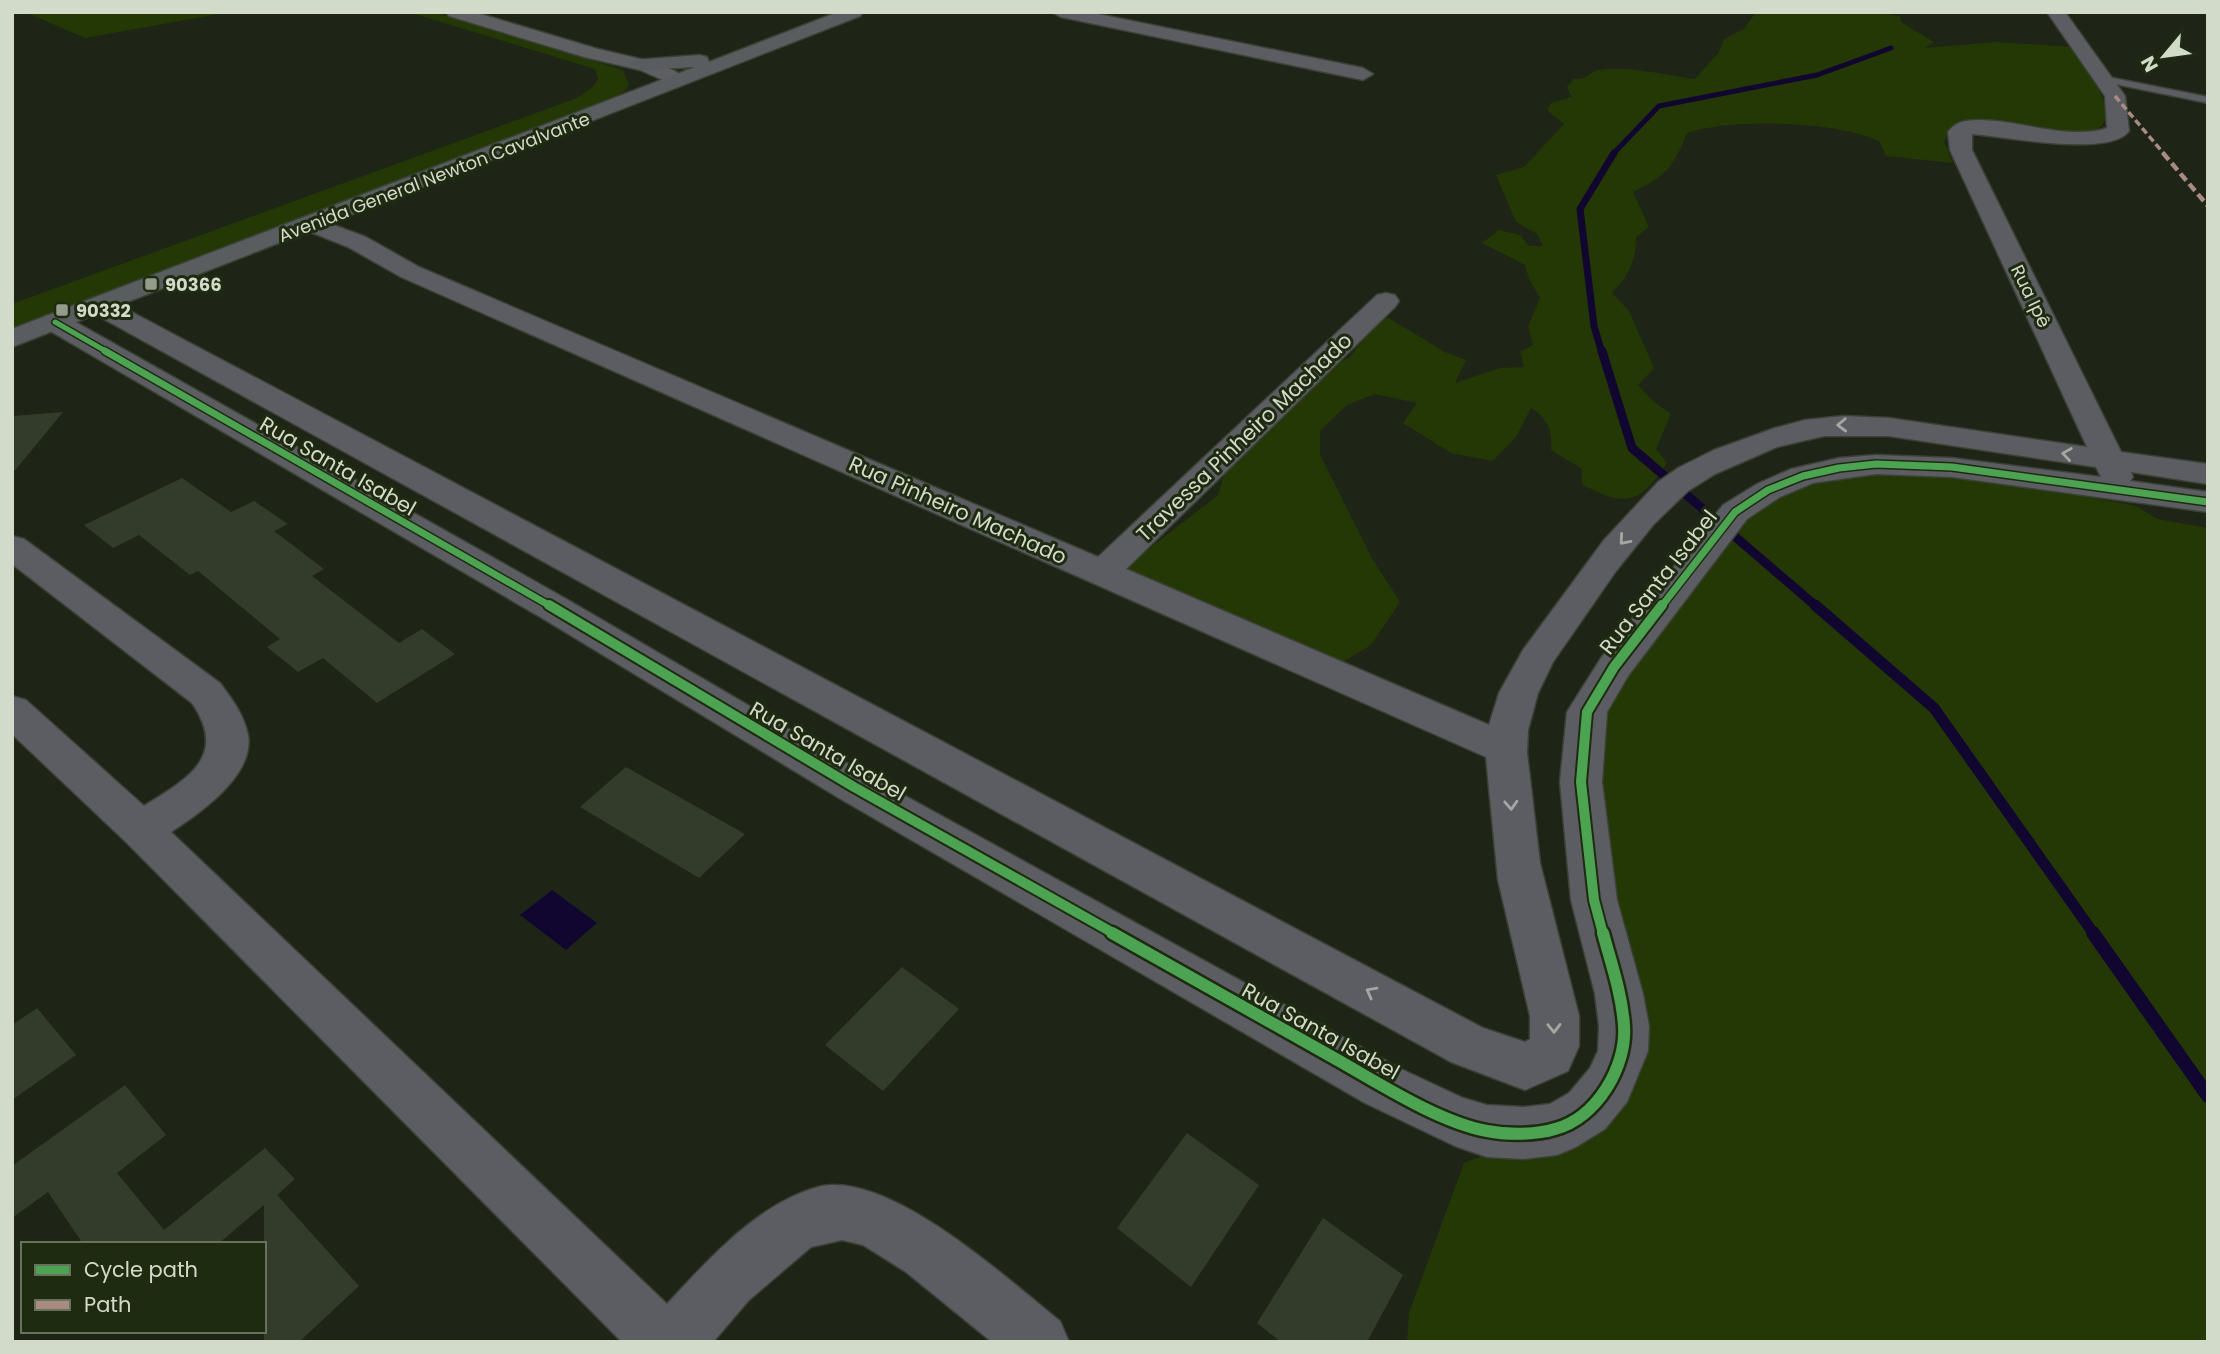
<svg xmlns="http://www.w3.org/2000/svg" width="2220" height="1354" viewBox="0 0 2220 1354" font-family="Poppins,sans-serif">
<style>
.green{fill:#233804}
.water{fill:#100630}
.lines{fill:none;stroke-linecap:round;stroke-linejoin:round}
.stream-far4{stroke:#100630;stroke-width:5}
.stream-far3{stroke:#100630;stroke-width:7}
.stream-far2{stroke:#100630;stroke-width:9}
.stream-far1{stroke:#100630;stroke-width:11}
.stream{stroke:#100630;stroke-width:14}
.building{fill:#333b2a}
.lane-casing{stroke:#3b4134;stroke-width:3}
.street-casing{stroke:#3b4134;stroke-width:3}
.secondary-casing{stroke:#3b4134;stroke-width:3}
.primary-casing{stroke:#3b4134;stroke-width:3}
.lane{fill:#5c5d63;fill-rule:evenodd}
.street{fill:#5c5d63;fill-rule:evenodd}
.secondary{fill:#5d5f63;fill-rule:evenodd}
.primary{fill:#5a5d5f;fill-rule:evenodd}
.quiet-far1{stroke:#a88b81;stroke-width:3.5;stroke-dasharray:7 3.5;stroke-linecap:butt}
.quiet{stroke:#a88b81;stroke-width:4.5;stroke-dasharray:9 4.5;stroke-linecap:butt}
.cycleway-far3-casing{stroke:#1f2b11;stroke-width:8}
.cycleway-far2-casing{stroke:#1f2b11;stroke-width:10}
.cycleway-far1-casing{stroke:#1f2b11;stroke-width:14}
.cycleway-casing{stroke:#1f2b11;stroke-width:17}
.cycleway-far3{stroke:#4ca352;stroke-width:5}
.cycleway-far2{stroke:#4ca352;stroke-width:7}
.cycleway-far1{stroke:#4ca352;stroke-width:10}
.cycleway{stroke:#4ca352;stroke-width:12}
.oneway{stroke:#a3a8a1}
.poi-dot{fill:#939b8b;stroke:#1f2b11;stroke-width:2.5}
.labels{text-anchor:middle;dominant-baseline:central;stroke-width:6;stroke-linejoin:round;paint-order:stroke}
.far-street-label{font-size:18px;fill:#d2daca;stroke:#1f2b11}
.far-poi-label{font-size:18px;font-weight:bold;fill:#d2daca;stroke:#1f2b11;text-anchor:start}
.street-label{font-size:21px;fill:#d2daca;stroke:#1f2b11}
</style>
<rect width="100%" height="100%" fill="#1e2517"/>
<g class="green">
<path d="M25,12H230L85,38Z"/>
<path d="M408,12H434L614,67L623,71L629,85L625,91L604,103L12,328V304L577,98L594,86L598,79L595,69Z"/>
<path d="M1756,12H1875L1900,16L1901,22L1934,42L1925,48L1996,42L2075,47L2101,94L2108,115C2106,118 2103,125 2099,128C2075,148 1983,130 1952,127L1944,142L1953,163L1886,156L1879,141C1836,121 1732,118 1687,133C1673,168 1666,176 1633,192L1649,227L1636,237C1636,262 1629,275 1612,293L1629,311L1654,368L1638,385L1654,402L1671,414L1656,449L1667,463C1640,504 1625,508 1582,484V469L1551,450C1553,430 1547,418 1531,408L1516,437L1493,461L1451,453L1403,423L1417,403L1375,394L1347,405L1320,431V455L1373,560L1400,602L1371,645L1336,666L1123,569L1218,495L1226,469L1324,370L1350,357L1369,332L1387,317L1445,352L1466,360L1455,383L1500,368L1524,367L1520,352L1533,345L1528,327L1540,298L1529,279L1525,265L1482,243L1499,230L1520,235L1529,246H1543L1537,234L1516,222L1496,175L1524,167L1564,124L1547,110L1551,103L1572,97L1567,87L1574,79C1590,79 1586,73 1599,70C1626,65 1667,75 1695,79L1719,52L1724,39L1744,29Z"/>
<path d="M1917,473L1989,478L2136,506L2157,519L2208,528V1342H1407L1409,1313L1464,1163L1599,1110L1606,829L1599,759L1609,705L1660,624L1724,538L1764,506L1807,486L1841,475Z"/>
</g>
<path class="water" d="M552,890L597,923L566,950L520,915Z"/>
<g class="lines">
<path class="stream-far4" d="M1612,155L1659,106L1817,75L1891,48"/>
<path class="stream-far3" d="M1602,353L1594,326L1580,209L1614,153"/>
<path class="stream-far2" d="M1602,351L1632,448L1817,607"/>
<path class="stream-far1" d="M1815,605L1934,708L2094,934"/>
<path class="stream" d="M2093,933L2208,1096"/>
</g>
<g class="building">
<path d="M63,412L12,474V416Z"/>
<path d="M182,478L231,512L254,501L288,524L274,531L324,569L312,576L399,643L422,629L455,654L377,703L323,658L298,672L267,647L280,639L198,571L190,575L139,535L113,548L84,525Z"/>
<path d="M626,767L745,834L699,878L580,807Z"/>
<path d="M902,967L959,1009L883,1091L825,1045Z"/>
<path d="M37,1008L76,1055L12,1100V1025Z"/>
<path d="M125,1085L166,1135L117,1173L164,1230L265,1148L295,1179L277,1195L359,1286L299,1342H264V1205L218,1244H83L48,1192L12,1218V1166Z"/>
<path d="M1187,1133L1259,1185L1191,1287L1117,1228Z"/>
<path d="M1323,1218L1403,1275L1367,1342H1281L1257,1323Z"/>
</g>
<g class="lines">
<g class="lane-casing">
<path id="lane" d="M2103,76L2208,97V103L2100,81L2098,79Z"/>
</g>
<g class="street-casing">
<g id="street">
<path d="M1052,12H1088L1363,68L1373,74L1363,80L1061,17Z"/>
<path d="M2047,12H2065L2125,96L2129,131C2110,158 2002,136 1972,134V150L2121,452L2208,464V484L2131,472L2133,477L2130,481L2208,492V512L1952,477L1876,474L1813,483L1780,497L1747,519L1628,676L1607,712L1602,782L1617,900L1643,994L1649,1026L1648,1051L1627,1102L1605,1129L1576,1147L1557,1155L1523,1159L1487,1157L1455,1146L1365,1103L839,798L542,618L45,328L41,322L45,316L55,314L65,316L568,600L869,776L1401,1069L1463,1098L1487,1105L1523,1107L1550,1104L1569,1093L1590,1068L1598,1051L1599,1026L1595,994L1571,900L1560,782L1567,712L1601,658L1723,505L1757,484L1791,469L1839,458L1876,455L1952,458L2101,477L2096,467L1889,436H1824L1777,447L1715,474L1688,491L1654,524L1616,571L1553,662L1538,693L1528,730L1527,753L1540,863L1579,1016V1046L1568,1071L1525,1090L1451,1062L91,312L87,306L91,300L100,298L109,300L1483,1028L1525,1042L1530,1039V1016L1498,880L1486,757L401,277L348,247L303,229L300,224L303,219L312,217L366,237L419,267L1098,557L1377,295L1386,293L1395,295L1399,301L1395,307L1126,569L1489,725L1499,693L1523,650L1604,540L1658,482L1678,468L1714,450L1775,428L1805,420L1844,416L1889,418L2087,447L1950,150L1948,132C1952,126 1959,122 1966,121C2008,115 2065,142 2107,128L2105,96Z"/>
<path d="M12,536L24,539L220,683C232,699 244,715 248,735C255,775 200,813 171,832L667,1304C709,1259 757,1204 818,1187C888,1169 1007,1279 1060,1321L1069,1342H992L906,1272L863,1245L842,1240L811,1247L749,1300L713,1342H622L126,842L12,734V696L26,700L144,806C187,779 229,757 192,703L12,564Z"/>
</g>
</g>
<g class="secondary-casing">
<path id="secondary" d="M446,12H474L598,49L653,62L675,71L688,81L678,87L640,70L584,57L449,16Z"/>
</g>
<g class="primary-casing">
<path id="primary" d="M838,12H863L860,16L12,347V329L695,67L641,70L631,64L634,60L700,55L707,57L709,62Z"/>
</g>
<use href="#lane" class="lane"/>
<use href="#street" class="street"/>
<use href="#secondary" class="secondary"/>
<use href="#primary" class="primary"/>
<path class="quiet-far1" d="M2115,96L2165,155"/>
<path class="quiet" d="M2163,153L2208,206"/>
<g class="cycleway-far3-casing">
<path id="cycleway-far3" d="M55,322L109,353"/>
</g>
<g class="cycleway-far2-casing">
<g id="cycleway-far2">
<path d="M105,351L552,607"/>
<path d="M1661,607L1735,512L1768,490L1803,476L1839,468L1876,464L1952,467L2208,502"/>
</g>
</g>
<g class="cycleway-far1-casing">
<g id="cycleway-far1">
<path d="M549,605L854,787L1115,934"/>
<path d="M1603,934L1594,900L1581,782L1587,712L1614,667L1662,605"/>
</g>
</g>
<g class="cycleway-casing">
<path id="cycleway" d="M1112,933C1186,974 1260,1016 1334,1058C1377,1082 1438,1122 1487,1131C1507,1135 1535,1135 1555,1129C1597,1118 1627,1066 1624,1026C1622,994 1611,963 1603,933"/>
</g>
<use href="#cycleway-far3" class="cycleway-far3"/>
<use href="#cycleway-far2" class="cycleway-far2"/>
<use href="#cycleway-far1" class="cycleway-far1"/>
<use href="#cycleway" class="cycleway"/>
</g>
<defs><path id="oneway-chevron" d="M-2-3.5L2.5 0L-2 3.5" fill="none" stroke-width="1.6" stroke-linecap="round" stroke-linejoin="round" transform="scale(1.75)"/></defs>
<g class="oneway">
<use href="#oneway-chevron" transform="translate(1842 425) rotate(178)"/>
<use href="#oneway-chevron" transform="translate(2067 454) rotate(-172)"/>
<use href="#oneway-chevron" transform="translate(1624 540) rotate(131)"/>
<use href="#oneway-chevron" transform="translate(1511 805) rotate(87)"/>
<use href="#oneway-chevron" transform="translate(1371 992) rotate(-152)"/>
<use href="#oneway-chevron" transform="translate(1554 1028) rotate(89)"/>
</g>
<g class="poi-dot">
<rect x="144" y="277" width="14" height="14" rx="3.5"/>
<rect x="55" y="303" width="14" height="14" rx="3.5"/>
</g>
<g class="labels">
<g class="far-street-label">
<text transform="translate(434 177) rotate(-21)">Avenida General Newton Cavalvante</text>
<text transform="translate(2031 296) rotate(64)">Rua Ipê</text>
</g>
<g class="far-poi-label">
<text x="165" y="284">90366</text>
<text x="76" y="310">90332</text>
</g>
<g class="street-label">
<text transform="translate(1244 437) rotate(-44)">Travessa Pinheiro Machado</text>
<text transform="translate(338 466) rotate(30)">Rua Santa Isabel</text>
<text transform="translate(958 510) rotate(24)">Rua Pinheiro Machado</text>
<text transform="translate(1658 582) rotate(-52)">Rua Santa Isabel</text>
<text transform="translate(828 751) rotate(30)">Rua Santa Isabel</text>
<text transform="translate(1321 1031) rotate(29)">Rua Santa Isabel</text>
</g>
</g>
<rect width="2220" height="1354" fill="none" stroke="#d2daca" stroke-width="28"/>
<rect x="21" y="1242" width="245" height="91" fill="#1f2b11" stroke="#67715b" stroke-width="2"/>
<rect x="35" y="1265" width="35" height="10" fill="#4ca352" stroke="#67715b" stroke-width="2"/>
<text x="84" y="1277" font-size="21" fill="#d2daca">Cycle path</text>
<rect x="35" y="1300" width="35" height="10" fill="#a88b81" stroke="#67715b" stroke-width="2"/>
<text x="84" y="1312" font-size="21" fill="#d2daca">Path</text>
<g transform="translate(2164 56) rotate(241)" stroke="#1f2b11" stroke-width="5" paint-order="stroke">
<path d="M0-5L12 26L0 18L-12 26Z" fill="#d2daca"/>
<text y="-10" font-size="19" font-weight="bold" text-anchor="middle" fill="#d2daca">N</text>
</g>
</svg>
